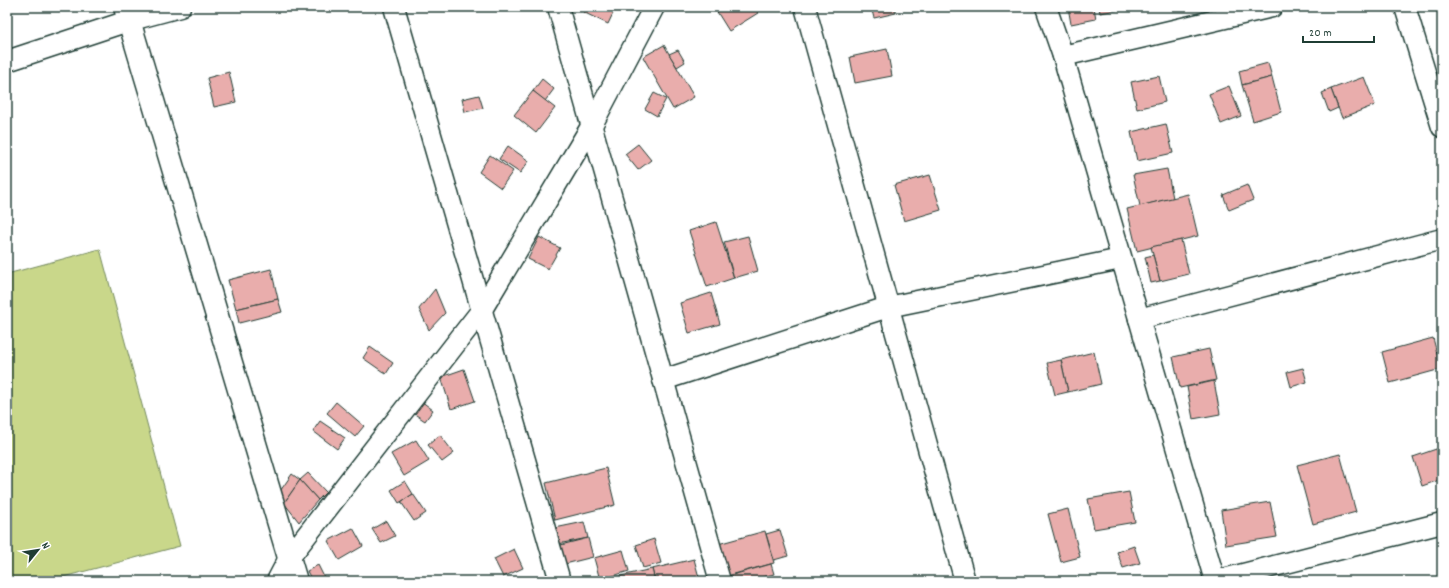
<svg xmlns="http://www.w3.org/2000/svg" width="1449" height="588" viewBox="0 0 1449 588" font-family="Dekko,sans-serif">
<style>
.green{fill:#c9d78a;stroke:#748a5f}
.building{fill:#e9adac;stroke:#1f3d34}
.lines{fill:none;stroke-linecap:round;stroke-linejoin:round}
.minor-casing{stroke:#1f3d34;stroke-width:23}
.tertiary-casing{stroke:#1f3d34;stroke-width:25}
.minor{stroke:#fff;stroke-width:20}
.tertiary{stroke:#fff;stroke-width:22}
</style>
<rect width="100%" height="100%" fill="#fff"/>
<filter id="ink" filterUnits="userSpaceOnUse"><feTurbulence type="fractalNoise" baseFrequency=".025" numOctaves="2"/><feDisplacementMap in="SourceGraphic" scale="8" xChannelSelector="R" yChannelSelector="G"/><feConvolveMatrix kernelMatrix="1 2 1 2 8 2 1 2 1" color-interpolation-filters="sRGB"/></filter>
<g filter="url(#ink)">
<path class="green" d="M100,249L180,546L48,581H7V274Z"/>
<g class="building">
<path d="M586,7H616L608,24L583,12Z"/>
<path d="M714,7H754L758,13L729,31Z"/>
<path d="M871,7H894L896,13L874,18Z"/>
<path d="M1068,7H1094L1096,19L1071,24Z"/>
<path d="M1099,7H1116L1117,10L1100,13Z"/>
<path d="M664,45L694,97L673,109L643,57Z"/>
<path d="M887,49L892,76L855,83L850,57Z"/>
<path d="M678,50L685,62L677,67L669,54Z"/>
<path d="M1268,63L1272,77L1242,85L1239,71Z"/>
<path d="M229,72L236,102L214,107L207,78Z"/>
<path d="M1159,76L1165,102L1137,109L1131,82Z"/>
<path d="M1272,77L1281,112L1253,121L1242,85Z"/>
<path d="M1364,77L1375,105L1342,118L1331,89Z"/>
<path d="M542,79L554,89L545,101L533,91Z"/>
<path d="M1229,86L1241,116L1221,124L1209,94Z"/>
<path d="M1331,89L1338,108L1329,112L1322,93Z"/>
<path d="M533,91L555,108L536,133L514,115Z"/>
<path d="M654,93L666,99L657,116L645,109Z"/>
<path d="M479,95L483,108L465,112L462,99Z"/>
<path d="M1166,124L1173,153L1137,161L1131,132Z"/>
<path d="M638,144L651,160L638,170L625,154Z"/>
<path d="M508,146L529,161L520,173L499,159Z"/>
<path d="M490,155L513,171L501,188L479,172Z"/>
<path d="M1167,169L1173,198L1140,206L1133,175Z"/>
<path d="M930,175L941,210L904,221L894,185Z"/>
<path d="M1247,185L1253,200L1229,210L1223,195Z"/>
<path d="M1188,194L1198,236L1137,251L1127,209Z"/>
<path d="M716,222L734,278L707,287L689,231Z"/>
<path d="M748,236L758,271L734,278L724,242Z"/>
<path d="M539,237L560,248L548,269L528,259Z"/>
<path d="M1181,240L1189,274L1160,281L1151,247Z"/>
<path d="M1153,255L1160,281L1151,283L1145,257Z"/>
<path d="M271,269L278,299L236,309L228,280Z"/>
<path d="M435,289L445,313L429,330L419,309Z"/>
<path d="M711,293L720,324L689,333L680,303Z"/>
<path d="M278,299L282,312L239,323L236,309Z"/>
<path d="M1433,338L1441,369L1390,383L1382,352Z"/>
<path d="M370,347L393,363L386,374L363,358Z"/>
<path d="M1209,349L1216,380L1180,388L1173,357Z"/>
<path d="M1094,352L1101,384L1068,392L1061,360Z"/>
<path d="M1061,360L1068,392L1055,395L1047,363Z"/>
<path d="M1303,368L1307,382L1291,387L1287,372Z"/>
<path d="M464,369L475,401L451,409L441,377Z"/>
<path d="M1214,381L1220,414L1193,419L1187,387Z"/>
<path d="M421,401L433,410L425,421L413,413Z"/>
<path d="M336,402L364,426L355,437L327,413Z"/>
<path d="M320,421L345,438L337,449L313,431Z"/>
<path d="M440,435L454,453L442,462L428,445Z"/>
<path d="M416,440L429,461L404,476L391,454Z"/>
<path d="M1442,447V479L1422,486L1413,457Z"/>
<path d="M1340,454L1356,512L1313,524L1297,465Z"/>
<path d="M606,468L615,505L555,520L546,483Z"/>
<path d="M308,473L326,492L318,500L300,480Z"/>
<path d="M292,474L300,480L284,503L278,494Z"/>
<path d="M300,480L318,500L299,522L284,503Z"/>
<path d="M405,481L413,494L399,503L391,490Z"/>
<path d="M1129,492L1135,522L1094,529L1088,499Z"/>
<path d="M413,494L426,513L414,521L401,502Z"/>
<path d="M1270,502L1277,537L1226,545L1221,510Z"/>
<path d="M1068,509L1080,557L1061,562L1048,514Z"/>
<path d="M386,521L395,536L381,543L372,529Z"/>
<path d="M584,522L588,538L558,544L555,528Z"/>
<path d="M353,528L363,546L339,560L328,541Z"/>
<path d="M780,530L788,556L774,560L766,534Z"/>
<path d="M765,531L774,563L727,576L718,544Z"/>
<path d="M588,538L593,557L557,566L553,547Z"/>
<path d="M654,539L661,563L643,568L636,545Z"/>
<path d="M1134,546L1140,563L1123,568L1117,552Z"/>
<path d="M514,549L523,568L503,577L494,559Z"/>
<path d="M623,550L629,571L600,580L594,558Z"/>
<path d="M694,559L700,581H655L652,569Z"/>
<path d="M771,564L774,574L749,581H731L729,576Z"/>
<path d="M318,565L326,581H312L307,571Z"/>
<path d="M652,569L655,581H617L616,577Z"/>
</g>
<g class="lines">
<g class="minor-casing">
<g id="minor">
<path d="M394,7L560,581"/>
<path d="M558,7L720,581"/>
<path d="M805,7L965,581"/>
<path d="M1046,7L1063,56L1215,581"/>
<path d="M1405,7L1442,127"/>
<path d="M1063,56L1272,7"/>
<path d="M7,61L128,21L180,7"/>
<path d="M1139,319L1442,239"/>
<path d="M663,380L888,307L1121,259"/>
<path d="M277,581L289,558L481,311L592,125L654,7"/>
<path d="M1216,581L1442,523"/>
</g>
</g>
<g class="tertiary-casing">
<path id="tertiary" d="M125,7L296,581"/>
</g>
<use href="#minor" class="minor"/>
<use href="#tertiary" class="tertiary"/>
</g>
</g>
<rect width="1449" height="588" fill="none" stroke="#fff" stroke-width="24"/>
<rect x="12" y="12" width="1425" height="564" fill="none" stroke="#1f3d34" stroke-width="1.5" filter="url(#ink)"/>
<g transform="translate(38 550) rotate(60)" stroke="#ffffff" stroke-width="3" paint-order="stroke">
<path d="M0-3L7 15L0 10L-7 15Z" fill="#1f3d34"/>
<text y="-6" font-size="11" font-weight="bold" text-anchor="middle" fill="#1f3d34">N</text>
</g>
<path d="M1303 36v6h71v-6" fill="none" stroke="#1f3d34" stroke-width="2"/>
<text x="1309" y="36" font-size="12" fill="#1f3d34" stroke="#ffffff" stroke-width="3" paint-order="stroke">20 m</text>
</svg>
